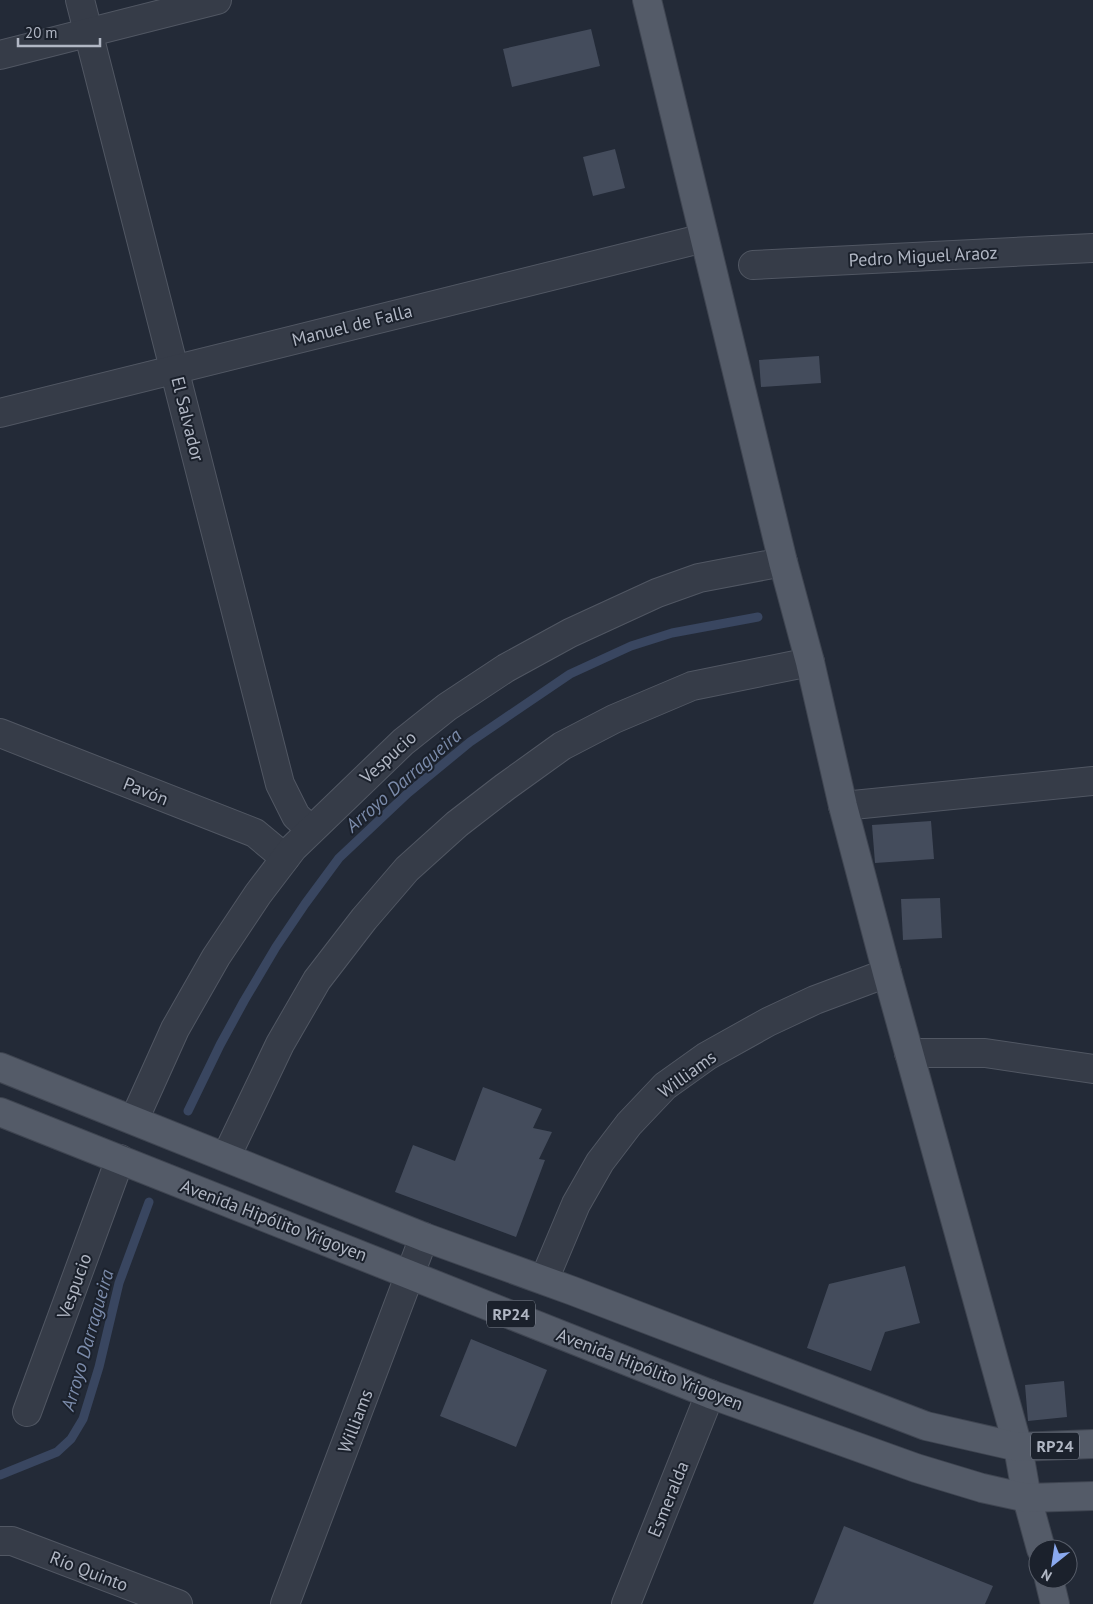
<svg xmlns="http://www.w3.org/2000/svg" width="1093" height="1604" viewBox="0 0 1093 1604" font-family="'PT Sans',sans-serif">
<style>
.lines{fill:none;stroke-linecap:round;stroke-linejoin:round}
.stream{stroke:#394660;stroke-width:9}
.building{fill:#444c5c}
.minor-casing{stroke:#515763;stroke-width:30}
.major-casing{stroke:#3f4551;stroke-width:30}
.minor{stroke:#363c48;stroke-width:28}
.major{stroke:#545b68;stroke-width:28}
.labels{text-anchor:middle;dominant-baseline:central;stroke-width:4;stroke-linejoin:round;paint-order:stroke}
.shield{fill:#1b212c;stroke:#848a96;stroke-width:1}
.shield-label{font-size:16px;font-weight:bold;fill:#b1b7c4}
.street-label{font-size:18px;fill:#b1b7c4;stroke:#1b212c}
.water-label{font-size:19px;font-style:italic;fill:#7b8baa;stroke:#1b212c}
</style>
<rect width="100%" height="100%" fill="#232a37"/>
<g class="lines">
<g class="stream">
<path d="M188,1111L220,1045L244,1001L276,947L305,904L339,858L408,793L470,742L570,674L631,646L672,633L758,617"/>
<path d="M0,1475L57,1452L71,1439L83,1419L99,1367L119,1283L149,1202"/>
</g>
</g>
<g class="building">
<path d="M591,29L600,66L512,87L503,49Z"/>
<path d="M615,149L625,188L593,196L583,157Z"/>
<path d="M819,356L821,383L761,387L759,360Z"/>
<path d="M931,821L934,859L875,863L872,825Z"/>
<path d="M940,898L942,938L903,940L901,899Z"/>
<path d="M483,1087L542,1109L533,1128L552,1132L539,1159L545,1160L516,1237L395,1192L413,1145L455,1161Z"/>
<path d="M905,1266L920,1323L885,1332L871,1371L807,1348L829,1284Z"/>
<path d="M471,1339L547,1370L516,1447L440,1416Z"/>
<path d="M1064,1381L1067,1417L1028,1421L1025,1385Z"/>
<path d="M844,1526L993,1586L985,1604H813Z"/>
</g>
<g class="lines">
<g class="minor-casing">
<g id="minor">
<path d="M80,0L280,784L296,816L311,830"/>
<path d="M0,55L217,0"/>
<path d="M753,265L1093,248"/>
<path d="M0,413L704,238"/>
<path d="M0,733L255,833L285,858"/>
<path d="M843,806L1093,781"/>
<path d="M909,1053H985L1093,1069"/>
<path d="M134,1120L175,1029L216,957L258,894L293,848L403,742L447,707L506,668L570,633L657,593L699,578L783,562"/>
<path d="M226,1157L280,1044L317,980L364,919L407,869L457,824L505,787L562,746L614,719L692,686L810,662"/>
<path d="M544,1280L576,1204L600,1162L629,1124L665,1086L707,1056L768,1022L815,1000L887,973"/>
<path d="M27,1412L120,1159"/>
<path d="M0,1541H12L178,1604"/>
<path d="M285,1604L424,1237"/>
<path d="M626,1604L710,1394"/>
</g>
</g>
<g class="major-casing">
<g id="major">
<path d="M647,0L783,562L810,662L843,806L887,973L1018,1447L1027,1498L1041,1549"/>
<path d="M0,1067L424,1237L573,1291L926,1426L1018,1447L1093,1444"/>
<path d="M0,1112L710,1394L916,1468L982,1488L1027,1498L1093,1496"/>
<path d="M1049,1579L1055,1604"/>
</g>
</g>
<use href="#minor" class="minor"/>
<use href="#major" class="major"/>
</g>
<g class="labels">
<g class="shield">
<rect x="487" y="1300.5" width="48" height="27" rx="4"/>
<rect x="1031" y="1432.5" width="48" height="27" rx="4"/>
</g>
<g class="shield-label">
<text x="511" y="1314">RP24</text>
<text x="1055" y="1446">RP24</text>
</g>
<g class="street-label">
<text transform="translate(923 256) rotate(-3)">Pedro Miguel Araoz</text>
<text transform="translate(352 325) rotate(-14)">Manuel de Falla</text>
<text transform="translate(188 419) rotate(76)">El Salvador</text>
<text transform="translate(388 757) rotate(-42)">Vespucio</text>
<text transform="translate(146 791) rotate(22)">Pavón</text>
<text transform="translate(687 1074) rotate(-36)">Williams</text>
<text transform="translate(274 1220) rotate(21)">Avenida Hipólito Yrigoyen</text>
<text transform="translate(74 1286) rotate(-70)">Vespucio</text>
<text transform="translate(650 1369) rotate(21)">Avenida Hipólito Yrigoyen</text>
<text transform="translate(355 1421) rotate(-69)">Williams</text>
<text transform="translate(668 1499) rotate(-68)">Esmeralda</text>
<text transform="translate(89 1571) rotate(21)">Río Quinto</text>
</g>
<g class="water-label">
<text transform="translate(403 780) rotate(-41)">Arroyo Darragueira</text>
<text transform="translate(87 1340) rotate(-74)">Arroyo Darragueira</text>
</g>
</g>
<g transform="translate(1053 1564) rotate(210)"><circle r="24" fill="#1b212c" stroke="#575d69"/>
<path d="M0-4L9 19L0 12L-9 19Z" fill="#8aa9ef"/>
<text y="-8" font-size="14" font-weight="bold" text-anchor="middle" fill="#b1b7c4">N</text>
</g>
<path d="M18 38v8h82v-8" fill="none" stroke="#b1b7c4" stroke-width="2.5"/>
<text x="25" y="38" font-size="15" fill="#b1b7c4" stroke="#1b212c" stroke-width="4" paint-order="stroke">20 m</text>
</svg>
